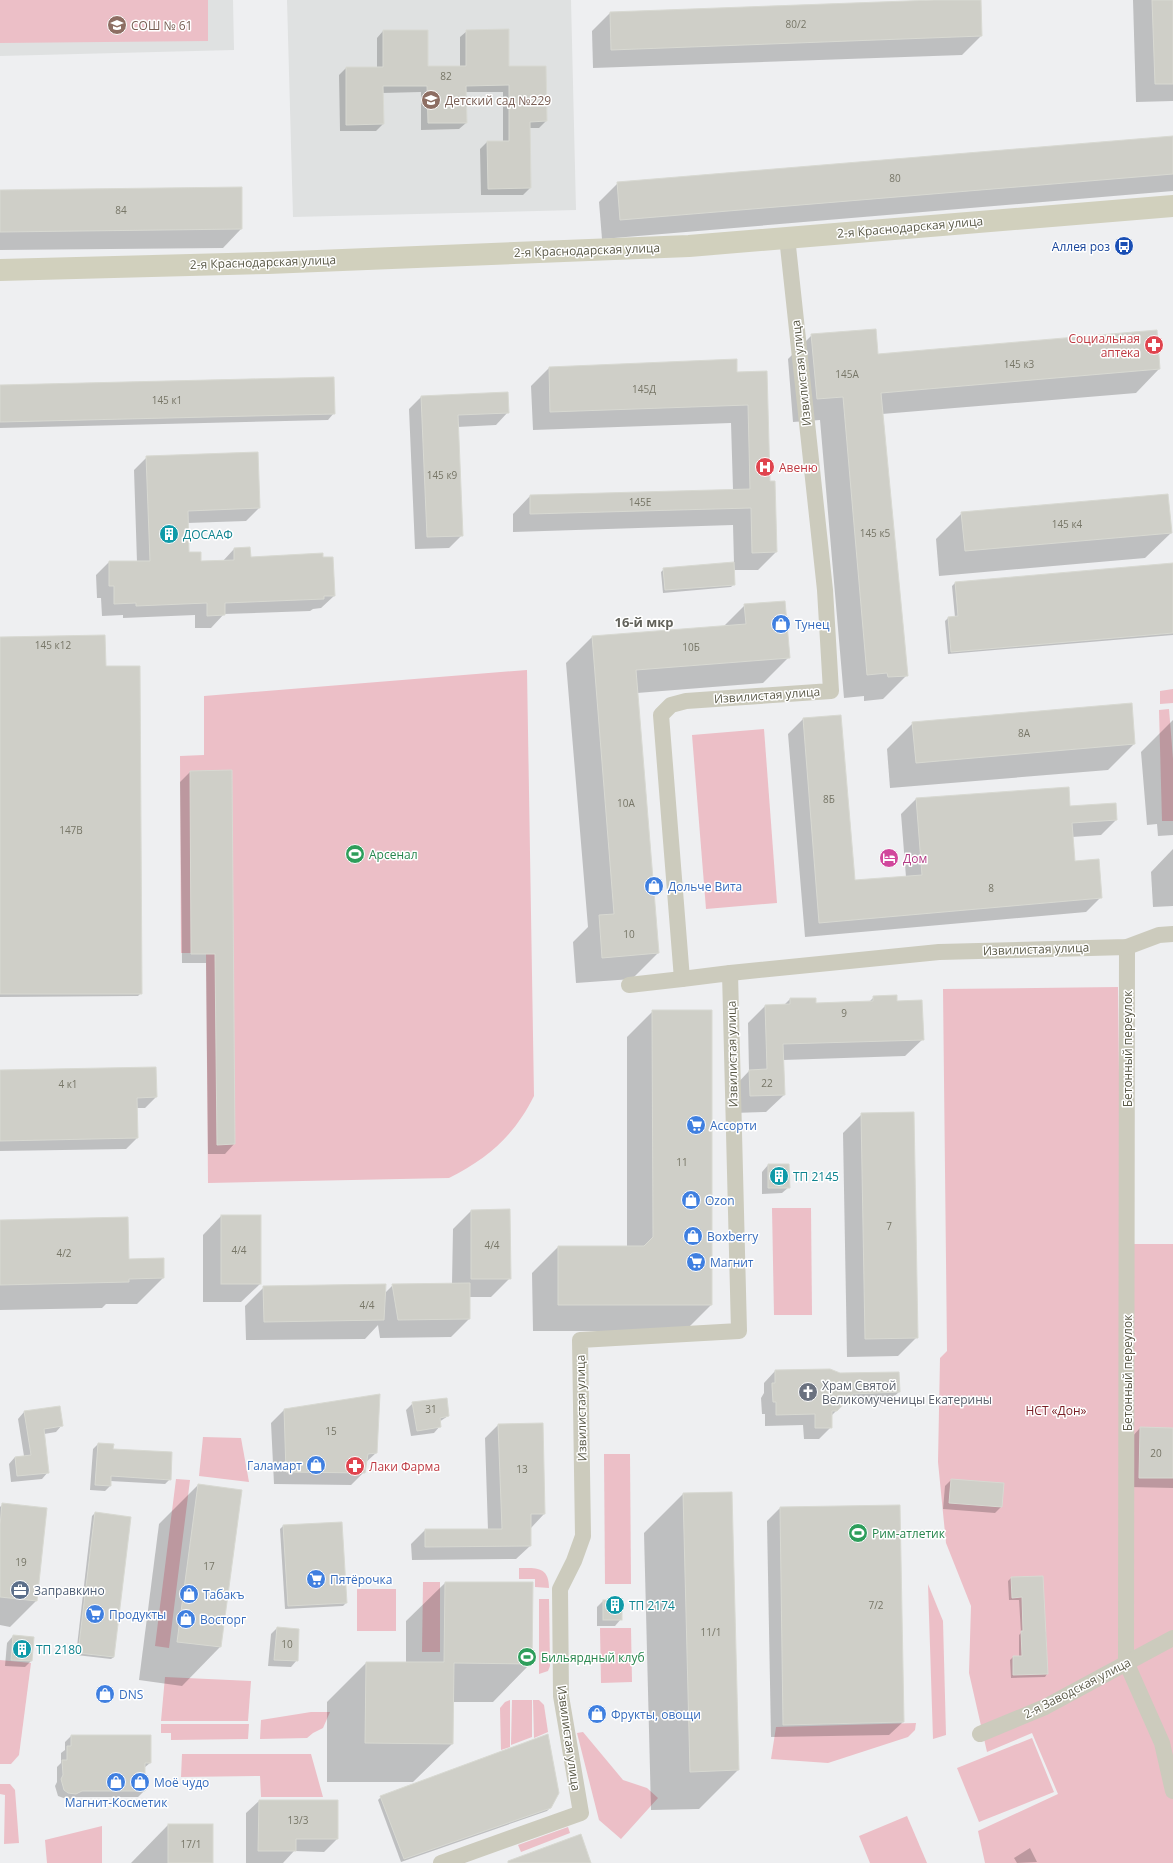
<svg xmlns="http://www.w3.org/2000/svg" width="1173" height="1863" viewBox="0 0 1173 1863" font-family="'Open Sans',sans-serif">
<style>
.education{fill:#dfe1e1}
.green{fill:#ecbfc7}
.shadow{fill:#0003}
.building{fill:#cfcfc8;stroke:#d8d9d2}
.lines{fill:none;stroke-linecap:round;stroke-linejoin:round}
.street{stroke:#cccbbd;stroke-width:16}
.secondary{stroke:#d1d0bd;stroke-width:22}
.labels{text-anchor:middle;dominant-baseline:central;stroke-width:3;stroke-linejoin:round;paint-order:stroke}
.number-label{font-size:10px;fill:#777667}
.education-label{font-size:12px;fill:#785e54;stroke:#fff;text-anchor:start}
.street-label{font-size:12px;fill:#5a5947;stroke:#fff}
.transit-label{font-size:12px;fill:#164399;stroke:#fff;text-anchor:end}
.health-label{font-size:12px;fill:#be3a42;stroke:#fff;text-anchor:start}
.culture-label{font-size:12px;fill:#0d838f;stroke:#fff;text-anchor:start}
.shop-label{font-size:12px;fill:#366cbe;stroke:#fff;text-anchor:start}
.leisure-label{font-size:12px;fill:#27864d;stroke:#fff;text-anchor:start}
.hotel-label{font-size:12px;fill:#b23c85;stroke:#fff;text-anchor:start}
.worship-label{font-size:12px;fill:#5b616d;stroke:#fff;text-anchor:start}
.park-label{font-size:12px;fill:#771c22;stroke:#fff}
.service-label{font-size:12px;fill:#4e5e75;stroke:#fff;text-anchor:start}
.neighbourhood-label{font-size:13px;font-weight:bold;fill:#62625b;stroke:#fff}
</style>
<rect width="100%" height="100%" fill="#eeeff1"/>
<g class="education">
<path d="M0,0H233L234,50L0,56Z"/>
<path d="M287,0H571L576,210L293,217Z"/>
</g>
<g class="green">
<path d="M0,0H208V41L0,43Z"/>
<path d="M527,670L534,1096C514,1136 488,1158 449,1178L208,1183L206,953H181L180,756L204,755V696Z"/>
<path d="M1173,689V703L1160,704V691Z"/>
<path d="M1169,709L1173,759V821H1162L1159,710Z"/>
<path d="M764,729L777,903L706,909L692,735Z"/>
<path d="M1118,987L1121,1244H1173V1863H985L978,1831L1058,1794L1032,1733L987,1752L969,1673L971,1606L946,1543L938,1462L940,1358L947,1351L943,989Z"/>
<path d="M772,1208H811L812,1315H774Z"/>
<path d="M203,1437L241,1438L249,1482L199,1476Z"/>
<path d="M604,1454H630L631,1584H605Z"/>
<path d="M176,1479L190,1480L169,1648L155,1646Z"/>
<path d="M519,1568C536,1568 549,1566 549,1588L535,1587V1579H519Z"/>
<path d="M423,1582H440V1652H422Z"/>
<path d="M928,1584L943,1621L946,1735L933,1739Z"/>
<rect x="357" y="1589" width="39" height="42"/>
<path d="M539,1599H549L550,1666L548,1671L539,1674Z"/>
<path d="M600,1628H631L632,1682L601,1683Z"/>
<path d="M0,1660L31,1663L19,1755L11,1764H0Z"/>
<path d="M165,1677L251,1681L248,1721H161Z"/>
<path d="M510,1700V1747L501,1750L500,1708L505,1702Z"/>
<path d="M512,1700H532V1737L511,1745Z"/>
<path d="M533,1700H539L544,1705L548,1732L534,1738Z"/>
<path d="M311,1712H330L323,1728L313,1733L307,1738L260,1739L261,1720Z"/>
<path d="M916,1723L915,1730L908,1737L828,1763L771,1759L776,1727Z"/>
<path d="M161,1724H249L248,1739L171,1740V1733H161Z"/>
<path d="M583,1732L623,1780L647,1788L658,1798L621,1839L599,1820L577,1733Z"/>
<path d="M1032,1738L1054,1792L979,1822L957,1768Z"/>
<path d="M182,1754H311L323,1797H261L260,1776L181,1777Z"/>
<path d="M0,1784H10L15,1790L19,1843L4,1844L5,1795L0,1794Z"/>
<path d="M907,1816L927,1863H870L859,1836Z"/>
<path d="M102,1826V1863H47L45,1840Z"/>
<path d="M568,1827L570,1833L521,1852L518,1845Z"/>
</g>
<g class="shadow">
<path d="M980,0L981,36L962,55L593,68L592,31L610,13Z"/>
<path d="M1133,0H1173V101L1136,102Z"/>
<path d="M383,31L427,67H460V37L467,31L508,67L546,121L539,128H529L530,188L523,195H481L480,149L487,142H503V92H465L466,123L459,129L421,130V92L382,93L383,124L376,131H340L339,75L346,68H377V38Z"/>
<path d="M1173,137V191L602,239L599,202L618,183Z"/>
<path d="M0,191L241,229L223,248L0,250Z"/>
<path d="M812,335L877,355L1159,369L1136,393L882,414L907,675L883,699L864,701V696L844,698L820,420L793,422L788,359Z"/>
<path d="M549,368L736,373L766,372L769,482L776,552L758,570H733L734,584L731,587L663,593L661,572L664,569L734,563L733,525L513,532V514L530,496L733,490L731,423L533,430L531,386Z"/>
<path d="M0,386L334,413L328,420L0,428Z"/>
<path d="M421,397L508,412L496,425L457,427L462,535L449,548L415,549L409,409Z"/>
<path d="M147,457L259,508L246,521L187,523L188,553L200,562H222L234,549L250,558L334,596L321,608L313,609L310,611L224,614L211,628H195V615L123,618V615L102,616L101,598H97L96,575L109,562H137L134,470Z"/>
<path d="M962,513L1171,533L1145,558L939,576L936,539Z"/>
<path d="M1173,578V635L948,654L945,621L948,618L955,617L952,586L955,583Z"/>
<path d="M745,605L789,657L763,683L637,693L658,953L632,979L576,983L573,942L588,927L566,663L592,637L723,627Z"/>
<path d="M0,638L105,667L141,993L138,996L0,997Z"/>
<path d="M803,719L854,881L906,877L901,814L916,799L1069,807L1116,820L1101,835L1072,837L1074,862L1101,897L1086,912L805,937L788,734Z"/>
<path d="M1173,720V835L1158,836L1157,824L1147,825L1141,752Z"/>
<path d="M913,723L1134,744L1108,770L890,788L887,749Z"/>
<path d="M190,772H231L234,1144L225,1154H208L206,963H182L180,782Z"/>
<path d="M1173,849V906L1153,907L1151,872Z"/>
<path d="M874,997L897,1002L923,1039L905,1056L783,1060L784,1095L766,1112L733,1113V1088L749,1071L748,1023L765,1006L784,1005L790,999H815V1004L868,1003Z"/>
<path d="M653,1011L711,1305L685,1331H533L532,1273L558,1247H627V1037Z"/>
<path d="M0,1071L156,1097L145,1108H136L137,1138L126,1149L0,1151Z"/>
<path d="M862,1114L916,1338L898,1356L847,1357L843,1133Z"/>
<path d="M768,1165L789,1187L782,1193L762,1194V1172Z"/>
<path d="M471,1211L510,1278L491,1297H469V1319L451,1337L380,1338L378,1325L365,1339L246,1340L245,1306L264,1287L385,1293L393,1285L452,1284L453,1229Z"/>
<path d="M221,1216L260,1284L241,1302H203V1235Z"/>
<path d="M0,1221L163,1278L137,1304H106L102,1308L0,1310Z"/>
<path d="M775,1371L899,1392L887,1403L842,1405L831,1416V1427L819,1439H804L803,1425L765,1426V1414H762L761,1398L764,1393V1383Z"/>
<path d="M413,1403L448,1416L439,1422L440,1426L434,1433L411,1436L406,1410Z"/>
<path d="M284,1410L376,1453L365,1463L364,1472L351,1485L274,1484L271,1423Z"/>
<path d="M24,1412L62,1425L56,1432L44,1434L48,1472L42,1479L11,1482L9,1464L15,1457L24,1456L18,1419Z"/>
<path d="M498,1425L544,1514L531,1528L530,1546L516,1559L412,1560L411,1544L425,1530H488L485,1438Z"/>
<path d="M1140,1428L1173,1429V1488L1129,1487L1131,1438Z"/>
<path d="M98,1444L112,1450L170,1479L165,1484L110,1481V1486L105,1491L90,1490L93,1449Z"/>
<path d="M951,1480L1001,1507L995,1513L943,1509L945,1486Z"/>
<path d="M198,1485L220,1647L182,1686L139,1680L159,1524Z"/>
<path d="M683,1494L738,1770L699,1809L651,1810L644,1533Z"/>
<path d="M3,1504L36,1601L10,1627L0,1625V1507Z"/>
<path d="M899,1506L903,1722L889,1735L771,1737L767,1521L780,1508Z"/>
<path d="M95,1513L114,1657L111,1659L76,1655L92,1516Z"/>
<path d="M283,1526L346,1603L343,1606L285,1609L280,1529Z"/>
<path d="M1011,1578L1044,1632H1046L1047,1674L1045,1677L1011,1678L1010,1660L1013,1657H1019V1635L1021,1633L1019,1600H1009L1008,1581Z"/>
<path d="M445,1583L531,1663L493,1702H452V1744L413,1782H327V1702L366,1663H406V1621Z"/>
<path d="M603,1601L621,1619L615,1626H597V1607Z"/>
<path d="M277,1628L297,1660L291,1667L268,1666L271,1634Z"/>
<path d="M13,1636L33,1638L31,1661L25,1667L5,1666L7,1643Z"/>
<path d="M71,1736H150V1763L144,1768V1791L138,1797H75L69,1800L58,1796L55,1786L57,1782V1767L61,1763V1753L65,1750V1742Z"/>
<path d="M381,1797L551,1807L547,1811L401,1862L378,1800Z"/>
<path d="M259,1801L337,1839L324,1852L294,1851L283,1863H246V1813Z"/>
<path d="M168,1825L212,1863H131Z"/>
<path d="M1030,1848L1037,1862L1017,1863L1014,1858Z"/>
</g>
<g class="building">
<path d="M934,0H981L982,36L611,50L610,12Z"/>
<path d="M1152,0H1173V84H1155Z"/>
<path d="M509,29V66H546L547,121L530,122L531,188L488,189L487,141H509V85L466,86L467,123H428L427,86H383L384,124L346,125V67H383V30H428V66H466V30Z"/>
<path d="M1173,136V174L620,220L617,182Z"/>
<path d="M242,187V229L0,232V190Z"/>
<path d="M876,329L878,354L1157,330L1160,369L881,393L908,676L888,677L887,673L867,675L843,397L817,399L811,334Z"/>
<path d="M737,359V372L767,371L770,481H775L777,552L752,553L751,508L530,514V495L750,489L748,405L550,412L549,367Z"/>
<path d="M334,377L335,414L0,422V385Z"/>
<path d="M508,392L509,413L458,415L463,536L427,537L421,396Z"/>
<path d="M258,452L260,508L188,511L189,552H201V561L234,560V548L250,547L251,557L323,553V557H333L335,596H324V599L225,603V615L207,616V603L136,606V603L114,604V586H109V561H150L146,456Z"/>
<path d="M1168,494L1172,533L965,551L961,512Z"/>
<path d="M734,562L735,585L665,590L663,568Z"/>
<path d="M1173,563V633L951,652L948,617L958,616L955,582Z"/>
<path d="M785,601L790,658L636,670L659,953L602,958L599,915L614,914L592,636L746,624L744,604Z"/>
<path d="M105,635L106,666H140L142,994H0V637Z"/>
<path d="M1132,703L1135,744L916,763L912,722Z"/>
<path d="M841,715L855,880L922,875L916,798L1069,787L1070,806L1116,803L1117,820L1072,823L1075,861L1099,859L1102,898L819,923L803,718Z"/>
<path d="M232,770L235,1144L217,1145L215,954H191L190,771Z"/>
<path d="M897,995V1001L922,1000L924,1040L783,1044L785,1095L750,1096L749,1070L767,1069L765,1005L790,1004V998H816V1003L873,1001V996Z"/>
<path d="M652,1010H712V1305H558V1246H644L653,1237Z"/>
<path d="M156,1067L157,1097L137,1098L138,1138L0,1141V1070Z"/>
<path d="M914,1112L918,1338L865,1339L861,1113Z"/>
<path d="M768,1164H789L790,1188H768Z"/>
<path d="M510,1209L511,1279H471V1210Z"/>
<rect x="221" y="1215" width="40" height="69"/>
<path d="M128,1217L129,1259L164,1258V1278L129,1279V1282L0,1285V1220Z"/>
<path d="M470,1283V1319L398,1320L392,1284Z"/>
<path d="M386,1284L384,1320L264,1322L263,1286Z"/>
<path d="M830,1369L840,1373L899,1372L900,1392L853,1394L837,1411H832V1428H815V1414L776,1415V1402H773L772,1386V1383H775V1370Z"/>
<path d="M380,1394L377,1453L368,1454L365,1473L286,1472L284,1409Z"/>
<path d="M447,1398L449,1416L440,1418L441,1427L417,1431L412,1402Z"/>
<path d="M60,1406L63,1426L44,1429L49,1473L17,1476L15,1457L31,1455L24,1411Z"/>
<path d="M543,1423L545,1514H531V1546L425,1547V1529H502L498,1424Z"/>
<path d="M1140,1427L1173,1428V1478H1139Z"/>
<path d="M98,1443L114,1444L113,1449L172,1452L171,1480L111,1476V1486L95,1485Z"/>
<path d="M951,1479L1004,1483L1002,1507L949,1503Z"/>
<path d="M198,1484L242,1490L221,1647L177,1642Z"/>
<path d="M732,1492L739,1770L690,1772L683,1493Z"/>
<path d="M2,1503L47,1508L37,1601L0,1597V1526Z"/>
<path d="M900,1505L904,1722L783,1725L780,1507Z"/>
<path d="M95,1512L131,1517L114,1657L78,1653Z"/>
<path d="M342,1522L347,1603L288,1606L283,1525Z"/>
<path d="M1043,1576L1048,1674L1013,1675V1656H1022L1021,1631H1023L1022,1597L1012,1598L1011,1577Z"/>
<path d="M445,1582H533L532,1664L454,1663L453,1744L365,1743L366,1662H444Z"/>
<rect x="603" y="1600" width="19" height="20"/>
<path d="M277,1627L299,1629L298,1661L274,1660Z"/>
<path d="M13,1635L34,1637L32,1661L11,1660Z"/>
<path d="M548,1734L559,1793L551,1808L404,1859L380,1796Z"/>
<path d="M71,1735H151V1763H145V1791H82L76,1794L68,1793L64,1790L61,1779L63,1775L62,1760H67V1746H71Z"/>
<path d="M259,1800H338V1839H296V1851H258Z"/>
<rect x="168" y="1824" width="45" height="39"/>
<path d="M581,1834L591,1863H508V1861Z"/>
</g>
<g class="lines">
<g class="street">
<path d="M1127,947L1126,1662L1162,1743L1173,1791"/>
<path d="M730,973L939,952L1127,947L1159,935L1173,934"/>
<path d="M629,985L682,979"/>
<path d="M980,1734L1045,1707L1173,1638"/>
<path d="M441,1863L581,1813L561,1696L560,1589L574,1561L583,1536L580,1340L739,1331L730,973L682,979L661,715L671,705L686,701L831,691L825,590L787,237"/>
</g>
<path class="secondary" d="M0,270L268,263L689,246L1173,206"/>
</g>
<defs>
<g id="school-disc" transform="scale(1)"><circle r="9.5" fill="#8d6e63" stroke="#fff"/><path d="M0-5L7-2L0 1L-7-2ZM-4 1L0 2.5L4 1V4Q0 6-4 4Z" fill="#fff"/></g>
<g id="bus-disc" transform="scale(1)"><circle r="9.5" fill="#1a4fb4" stroke="#fff"/><path d="M-5-6H5V4H4V6H2V4H-2V6H-4V4H-5ZM-3.5-4V0h7V-4ZM-3.5 1.2v1.5H-2V1.2ZM2 1.2v1.5H3.5V1.2Z" fill="#fff"/></g>
<g id="pharmacy-disc" transform="scale(1)"><circle r="9.5" fill="#e0444e" stroke="#fff"/><path d="M-2-6h4v4h4v4h-4v4h-4v-4h-4v-4h4Z" fill="#fff"/></g>
<g id="hospital-disc" transform="scale(1)"><circle r="9.5" fill="#e0444e" stroke="#fff"/><path d="M-5-5h3v3.5h4V-5h3V5h-3V1.5h-4V5h-3Z" fill="#fff"/></g>
<g id="building-disc" transform="scale(1)"><circle r="9.5" fill="#0f9aa8" stroke="#fff"/><path d="M-4-6H4V6H1V3H-1V6H-4ZM-2.5-4.3h1.7v1.8h-1.7ZM.8-4.3h1.7v1.8H.8ZM-2.5-1h1.7V.8h-1.7ZM.8-1h1.7V.8H.8Z" fill="#fff"/></g>
<g id="shop-disc" transform="scale(1)"><circle r="9.5" fill="#3f7fe0" stroke="#fff"/><path d="M-5-2.5h2.3a2.7 3.5 0 0 1 5.4 0H5L5.5 6h-11ZM-1.5-2.5h3a1.5 2.3 0 0 0-3 0Z" fill="#fff"/></g>
<g id="stadium-disc" transform="scale(1)"><circle r="9.5" fill="#2e9e5b" stroke="#fff"/><path d="M0-5a6.5 5 0 1 0 0 10a6.5 5 0 1 0 0-10ZM-3.5-1.8h7v3.6h-7Z" fill="#fff"/></g>
<g id="hotel-disc" transform="scale(1)"><circle r="9.5" fill="#d1479c" stroke="#fff"/><path d="M-6-4.5h1.5V1H6V5H4.5V3h-9V5H-6ZM-4 0a1.8 1.8 0 1 1 3.6 0ZM.5 0V-2.5h3Q6-2.5 6 0Z" fill="#fff"/></g>
<g id="supermarket-disc" transform="scale(1)"><circle r="9.5" fill="#3f7fe0" stroke="#fff"/><path d="M-6-5.5h2.5l.6 2H6L4.5 2H-2.5L-4.4-4H-6ZM-1.5 3.2a1.3 1.3 0 1 0 .1 0ZM3 3.2a1.3 1.3 0 1 0 .1 0Z" fill="#fff"/></g>
<g id="church-disc" transform="scale(1)"><circle r="9.5" fill="#6b7280" stroke="#fff"/><path d="M-1.2-6h2.4v3.5h3.3v2.4h-3.3V6h-2.4V-.1h-3.3v-2.4h3.3Z" fill="#fff"/></g>
<g id="office-disc" transform="scale(1)"><circle r="9.5" fill="#5c6f8a" stroke="#fff"/><path d="M-6-3h4V-5.5h4V-3h4V5H-6ZM-1-4.5V-3h2v-1.5ZM-6 0V1H6V0Z" fill="#fff"/></g>
</defs>
<g fill-rule="evenodd">
<use href="#school-disc" x="117" y="25"/>
<use href="#school-disc" x="431" y="100"/>
<use href="#bus-disc" x="1124" y="246"/>
<use href="#pharmacy-disc" x="1154" y="345"/>
<use href="#hospital-disc" x="765" y="467"/>
<use href="#building-disc" x="169" y="534"/>
<use href="#shop-disc" x="781" y="624"/>
<use href="#stadium-disc" x="355" y="854"/>
<use href="#hotel-disc" x="889" y="858"/>
<use href="#shop-disc" x="654" y="886"/>
<use href="#supermarket-disc" x="696" y="1125"/>
<use href="#building-disc" x="779" y="1176"/>
<use href="#shop-disc" x="691" y="1200"/>
<use href="#shop-disc" x="693" y="1236"/>
<use href="#supermarket-disc" x="696" y="1262"/>
<use href="#church-disc" x="808" y="1392"/>
<use href="#shop-disc" x="316" y="1465"/>
<use href="#pharmacy-disc" x="355" y="1466"/>
<use href="#stadium-disc" x="858" y="1533"/>
<use href="#supermarket-disc" x="316" y="1579"/>
<use href="#office-disc" x="20" y="1590"/>
<use href="#shop-disc" x="189" y="1594"/>
<use href="#building-disc" x="615" y="1605"/>
<use href="#supermarket-disc" x="95" y="1614"/>
<use href="#shop-disc" x="186" y="1619"/>
<use href="#building-disc" x="22" y="1649"/>
<use href="#stadium-disc" x="527" y="1657"/>
<use href="#shop-disc" x="105" y="1694"/>
<use href="#shop-disc" x="597" y="1714"/>
<use href="#shop-disc" x="116" y="1782"/>
<use href="#shop-disc" x="140" y="1782"/>
</g>
<g class="labels">
<g class="number-label">
<text x="796" y="24">80/2</text>
<text x="446" y="76">82</text>
<text x="895" y="178">80</text>
<text x="121" y="210">84</text>
<text x="1019" y="364">145 к3</text>
<text x="847" y="374">145А</text>
<text x="644" y="389">145Д</text>
<text x="167" y="400">145 к1</text>
<text x="442" y="475">145 к9</text>
<text x="640" y="502">145Е</text>
<text x="1067" y="524">145 к4</text>
<text x="875" y="533">145 к5</text>
<text x="53" y="645">145 к12</text>
<text x="691" y="647">10Б</text>
<text x="1024" y="733">8А</text>
<text x="829" y="799">8Б</text>
<text x="626" y="803">10А</text>
<text x="71" y="830">147В</text>
<text x="991" y="888">8</text>
<text x="629" y="934">10</text>
<text x="844" y="1013">9</text>
<text x="767" y="1083">22</text>
<text x="68" y="1084">4 к1</text>
<text x="682" y="1162">11</text>
<text x="889" y="1226">7</text>
<text x="492" y="1245">4/4</text>
<text x="239" y="1250">4/4</text>
<text x="64" y="1253">4/2</text>
<text x="367" y="1305">4/4</text>
<text x="431" y="1409">31</text>
<text x="331" y="1431">15</text>
<text x="1156" y="1453">20</text>
<text x="522" y="1469">13</text>
<text x="21" y="1562">19</text>
<text x="209" y="1566">17</text>
<text x="876" y="1605">7/2</text>
<text x="711" y="1632">11/1</text>
<text x="287" y="1644">10</text>
<text x="298" y="1820">13/3</text>
<text x="191" y="1844">17/1</text>
</g>
<g class="education-label">
<text x="131" y="25">СОШ № 61</text>
<text x="445" y="100">Детский сад №229</text>
</g>
<g class="street-label">
<text transform="translate(910 227) rotate(-5)">2-я Краснодарская улица</text>
<text transform="translate(587 250) rotate(-2)">2-я Краснодарская улица</text>
<text transform="translate(263 262) rotate(-2)">2-я Краснодарская улица</text>
<text transform="translate(801 373) rotate(-96)">Извилистая улица</text>
<text transform="translate(767 695) rotate(-4)">Извилистая улица</text>
<text transform="translate(1036 949) rotate(-2)">Извилистая улица</text>
<text transform="translate(1127 1049) rotate(-90)">Бетонный переулок</text>
<text transform="translate(732 1054) rotate(-91)">Извилистая улица</text>
<text transform="translate(1127 1373) rotate(-90)">Бетонный переулок</text>
<text transform="translate(581 1408) rotate(-91)">Извилистая улица</text>
<text transform="translate(1077 1688) rotate(-27)">2-я Заводская улица</text>
<text transform="translate(569 1738) rotate(82)">Извилистая улица</text>
</g>
<g class="transit-label">
<text x="1110" y="246">Аллея роз</text>
</g>
<g class="health-label">
<text x="1140" y="338" text-anchor="end">Социальная<tspan x="1140" dy="14">аптека</tspan></text>
<text x="779" y="467">Авеню</text>
<text x="369" y="1466">Лаки Фарма</text>
</g>
<g class="culture-label">
<text x="183" y="534">ДОСААФ</text>
<text x="793" y="1176">ТП 2145</text>
<text x="629" y="1605">ТП 2174</text>
<text x="36" y="1649">ТП 2180</text>
</g>
<g class="shop-label">
<text x="795" y="624">Тунец</text>
<text x="668" y="886">Дольче Вита</text>
<text x="710" y="1125">Ассорти</text>
<text x="705" y="1200">Ozon</text>
<text x="707" y="1236">Boxberry</text>
<text x="710" y="1262">Магнит</text>
<text x="302" y="1465" text-anchor="end">Галамарт</text>
<text x="330" y="1579">Пятёрочка</text>
<text x="203" y="1594">Табакъ</text>
<text x="109" y="1614">Продукты</text>
<text x="200" y="1619">Восторг</text>
<text x="119" y="1694">DNS</text>
<text x="611" y="1714">Фрукты, овощи</text>
<text x="154" y="1782">Моё чудо</text>
<text x="116" y="1802" text-anchor="middle">Магнит-Косметик</text>
</g>
<g class="leisure-label">
<text x="369" y="854">Арсенал</text>
<text x="872" y="1533">Рим-атлетик</text>
<text x="541" y="1657">Бильярдный клуб</text>
</g>
<g class="hotel-label">
<text x="903" y="858">Дом</text>
</g>
<g class="worship-label">
<text x="822" y="1385">Храм Святой<tspan x="822" dy="14">Великомученицы Екатерины</tspan></text>
</g>
<g class="park-label">
<text x="1056" y="1410">НСТ «Дон»</text>
</g>
<g class="service-label">
<text x="34" y="1590">Заправкино</text>
</g>
<g class="neighbourhood-label">
<text x="644" y="622">16-й мкр</text>
</g>
</g>
</svg>
